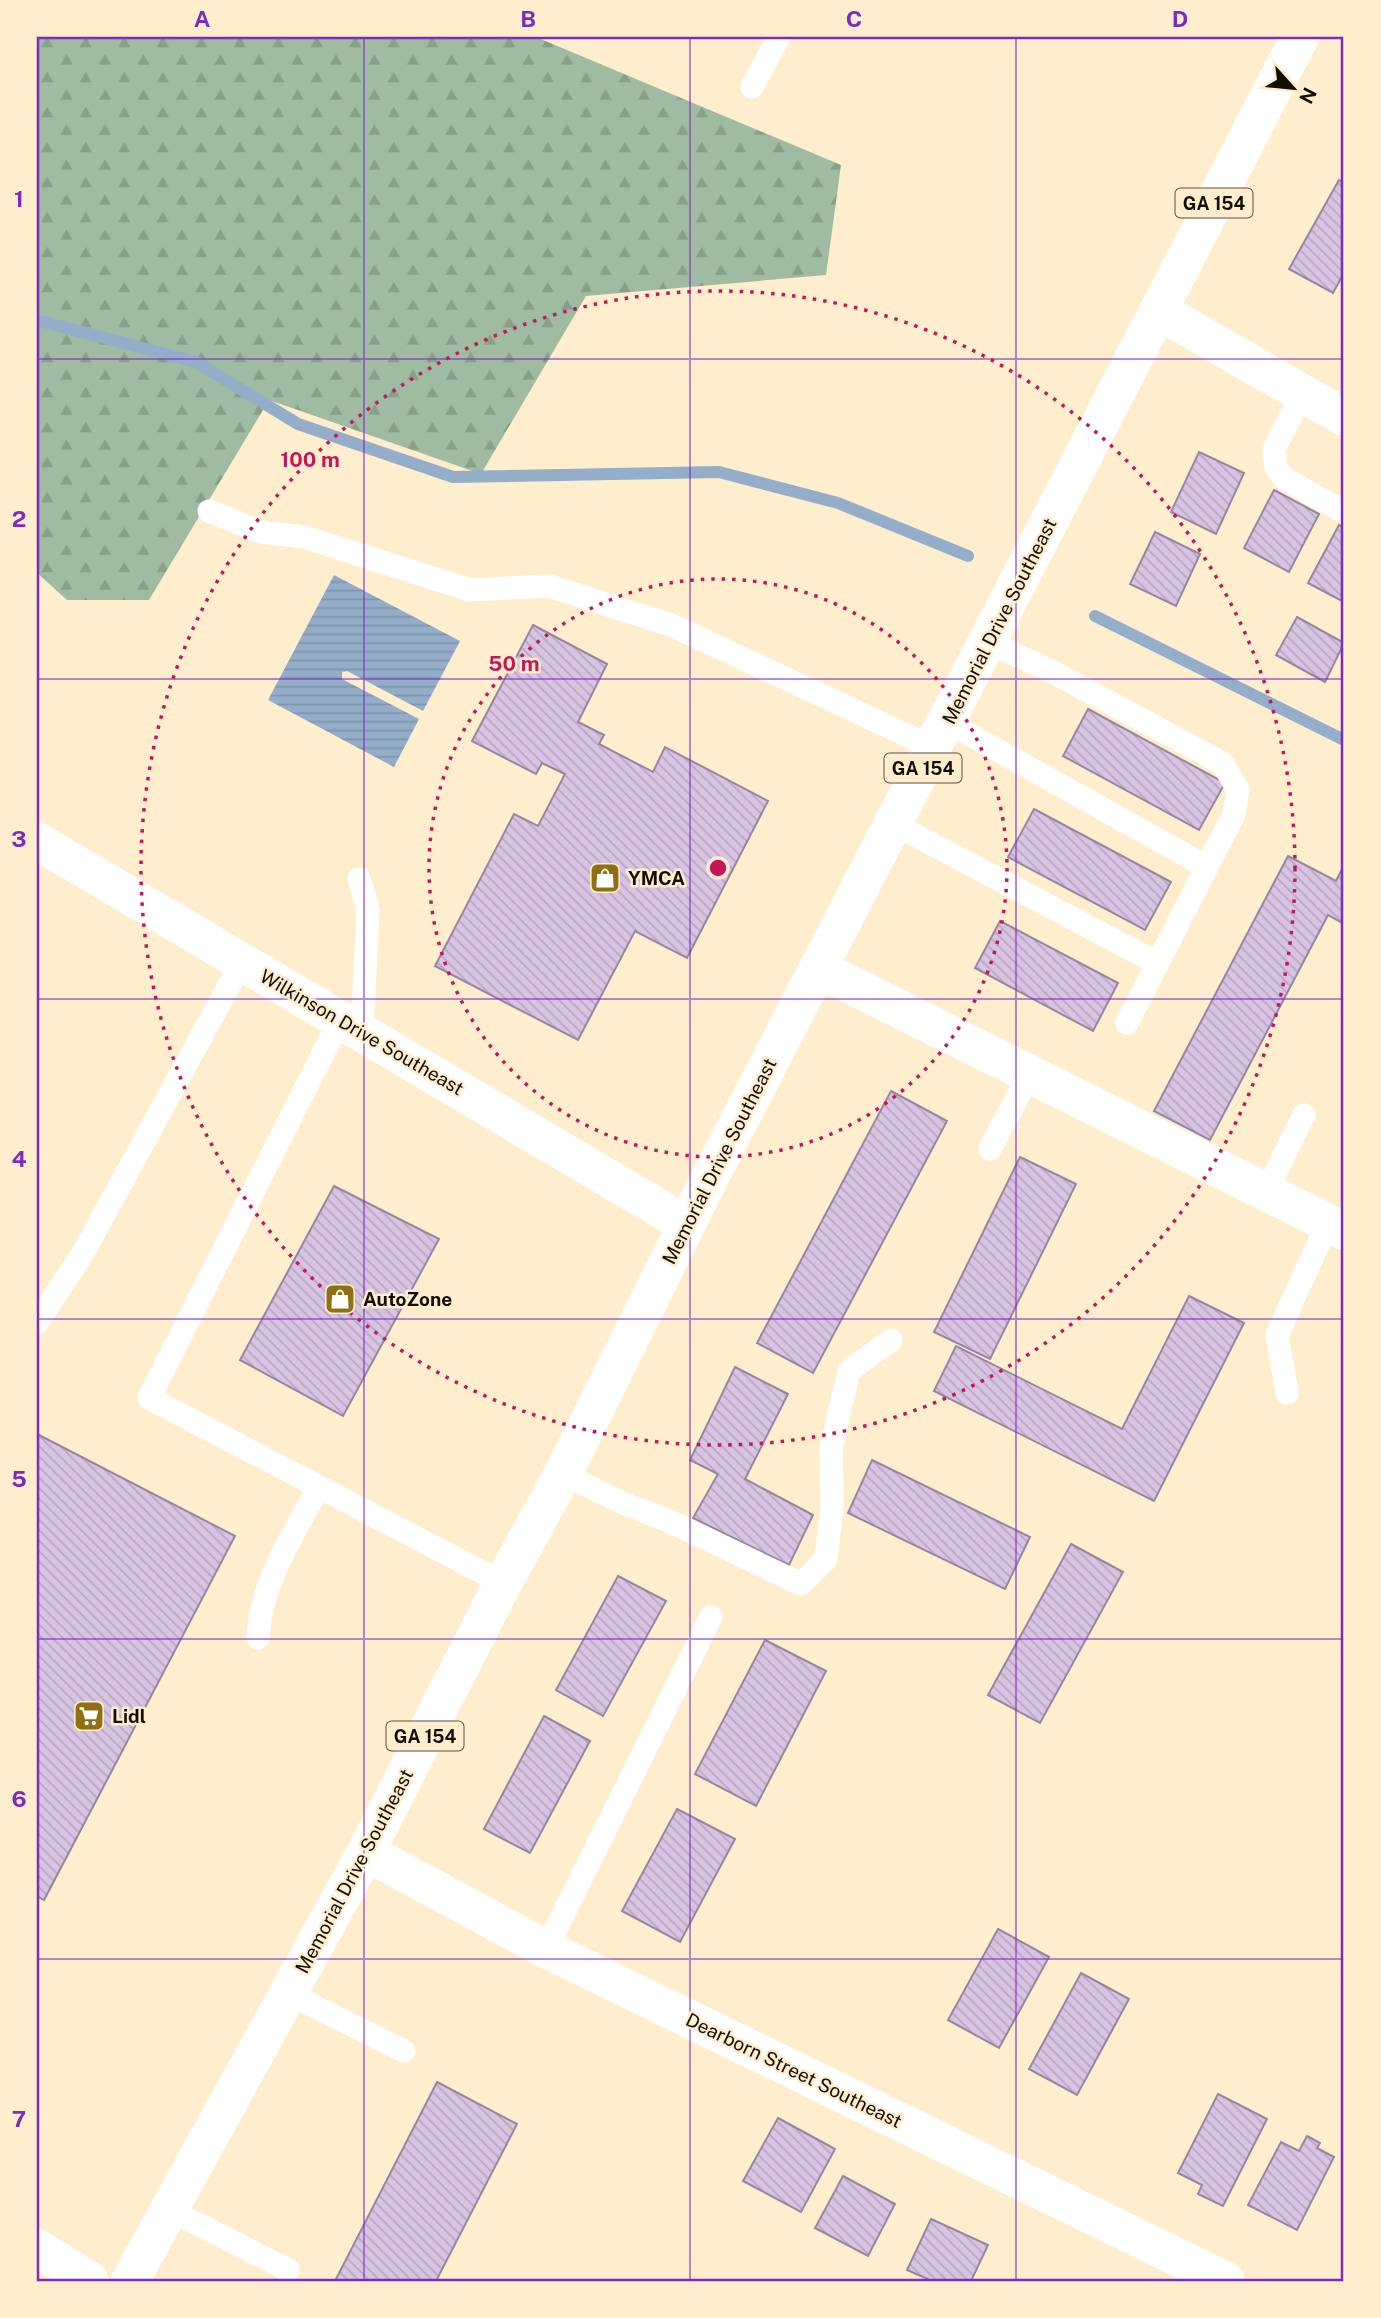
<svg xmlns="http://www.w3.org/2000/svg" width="1381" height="2318" viewBox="0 0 1381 2318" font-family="'Public Sans',sans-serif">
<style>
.forest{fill:url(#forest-firs)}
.water{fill:url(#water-rules)}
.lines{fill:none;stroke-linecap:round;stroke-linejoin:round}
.stream{stroke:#94adc8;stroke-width:12}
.building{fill:url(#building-back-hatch);stroke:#9786a1;stroke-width:2}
.lane{stroke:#fff;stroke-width:23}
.street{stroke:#fff;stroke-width:38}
.primary{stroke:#fff;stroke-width:38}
.grid{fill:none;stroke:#7b2cbf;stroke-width:2;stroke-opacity:0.55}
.ring{fill:none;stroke:#c2185b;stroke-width:3.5;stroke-dasharray:3.5 7}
.labels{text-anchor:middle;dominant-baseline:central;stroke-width:5;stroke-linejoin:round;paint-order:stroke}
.shield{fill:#ffeece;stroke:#5a5041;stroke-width:2}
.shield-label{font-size:18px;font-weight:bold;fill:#130d04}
.street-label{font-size:19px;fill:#130d04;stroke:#ffeece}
.poi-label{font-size:19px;font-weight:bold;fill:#130d04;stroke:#ffeece;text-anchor:start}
.centre{fill:#c2185b;stroke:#ffeece;stroke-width:3.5}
.ring-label{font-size:21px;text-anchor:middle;font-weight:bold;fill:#c2185b;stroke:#ffeece;stroke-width:5;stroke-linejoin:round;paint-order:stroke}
.neatline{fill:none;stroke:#7b2cbf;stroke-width:2.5}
.grid-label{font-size:23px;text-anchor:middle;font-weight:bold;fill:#7b2cbf}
</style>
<defs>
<pattern id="forest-firs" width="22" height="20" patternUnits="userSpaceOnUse" patternTransform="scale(1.75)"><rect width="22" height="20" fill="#9fbba1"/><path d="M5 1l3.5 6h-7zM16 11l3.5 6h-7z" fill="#88a089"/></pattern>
<pattern id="water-rules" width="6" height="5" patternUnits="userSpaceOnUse" patternTransform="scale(1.75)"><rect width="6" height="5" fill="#94adc8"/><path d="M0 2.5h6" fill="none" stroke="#7f94aa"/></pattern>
<pattern id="building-back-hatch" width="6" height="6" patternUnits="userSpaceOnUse" patternTransform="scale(1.75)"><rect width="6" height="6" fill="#d7c4e2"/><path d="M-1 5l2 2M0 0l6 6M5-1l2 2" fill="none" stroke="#b8a7c0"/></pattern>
</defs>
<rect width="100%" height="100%" fill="#ffeece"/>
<path class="forest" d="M37,37H536L841,165L826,275L586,296L481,474L269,400L149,600H67L37,573Z"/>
<path class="water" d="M334,575L460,641L423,711L347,671L342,672V679L419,719L394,767L268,700Z"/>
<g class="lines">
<g class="stream">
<path d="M37,322H44L196,362L298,424L453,477L719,472L838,503L968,556"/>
<path d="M1095,616L1344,740"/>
</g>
</g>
<g class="building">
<path d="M1339,180L1344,183V273L1333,293L1289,269Z"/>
<path d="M1199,452L1244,473L1216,534L1171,512Z"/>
<path d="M1274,490L1319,514L1289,572L1244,548Z"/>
<path d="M1339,525L1344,528V602L1308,583Z"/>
<path d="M1155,532L1200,554L1176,606L1130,584Z"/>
<path d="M1297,617L1344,643L1325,682L1276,655Z"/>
<path d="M533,625L607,664L578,722L604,735L599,744L653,772L665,747L768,801L687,958L635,931L578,1040L435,966L514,814L538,826L565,774L542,763L536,774L472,741Z"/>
<path d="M1088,709L1225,783L1199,830L1063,756Z"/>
<path d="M1034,809L1171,882L1145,930L1008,857Z"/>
<path d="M1288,856L1336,881L1344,865V924L1328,915L1210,1140L1154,1111Z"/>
<path d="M1000,921L1118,983L1093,1031L975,968Z"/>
<path d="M891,1091L947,1121L813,1373L757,1343Z"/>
<path d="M1020,1157L1076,1184L990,1359L934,1332Z"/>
<path d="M334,1186L439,1239L343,1416L240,1360Z"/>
<path d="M1189,1296L1244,1323L1154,1501L934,1391L956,1346L1122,1429Z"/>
<path d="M735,1367L788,1394L745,1479L813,1515L789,1565L693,1518L718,1474L690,1460Z"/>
<path d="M37,1434L235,1536L44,1900L37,1896Z"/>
<path d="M872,1460L1030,1537L1005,1589L848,1513Z"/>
<path d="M1071,1544L1123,1572L1040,1723L988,1695Z"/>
<path d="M618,1576L666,1601L603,1716L556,1690Z"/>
<path d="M765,1640L826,1671L756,1806L695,1774Z"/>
<path d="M544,1716L590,1741L530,1853L484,1829Z"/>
<path d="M677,1809L735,1839L680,1942L622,1911Z"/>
<path d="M998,1929L1049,1957L999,2048L948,2020Z"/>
<path d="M1081,1973L1129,1999L1077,2095L1029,2069Z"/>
<path d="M437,2082L517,2124L436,2281H335Z"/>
<path d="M1218,2094L1267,2119L1223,2206L1198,2194L1202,2185L1178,2173Z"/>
<path d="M778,2118L835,2149L801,2212L743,2181Z"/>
<path d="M1307,2136L1320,2143L1317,2148L1334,2157L1297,2230L1248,2205L1281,2142L1299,2151Z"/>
<path d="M843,2176L895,2204L868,2256L815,2228Z"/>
<path d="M931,2219L988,2245L971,2281H932L907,2270Z"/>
</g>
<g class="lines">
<g class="lane">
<path d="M752,87L779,37"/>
<path d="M1302,394L1274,449L1276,468L1285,479L1344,512"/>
<path d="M209,511L261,532L304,537L470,590L549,586L671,625L934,748"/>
<path d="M988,642L1051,671L1222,763L1238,790L1234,814L1127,1023"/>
<path d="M947,722L1207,867"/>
<path d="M894,824L1157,963"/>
<path d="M359,879L368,909L362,1033"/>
<path d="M340,1020L149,1398L503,1583"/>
<path d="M990,1149L1030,1074"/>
<path d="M1266,1192L1304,1115"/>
<path d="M37,1323L83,1253L242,962"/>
<path d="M1287,1393L1277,1335L1328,1223"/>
<path d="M563,1474L623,1503L669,1521L801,1584L826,1559L832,1508L831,1449L849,1371L891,1340"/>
<path d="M258,1638C261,1582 293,1535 319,1487"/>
<path d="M546,1949L711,1617"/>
<path d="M289,1994L404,2051"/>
<path d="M170,2210L288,2270"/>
</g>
<g class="street">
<path d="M1159,311L1344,417"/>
<path d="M37,841L686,1224"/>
<path d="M819,969L1344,1231"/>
<path d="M366,1852L546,1949L1226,2281"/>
<path d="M37,2248L90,2281"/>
</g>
<path class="primary" d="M130,2281L366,1852L503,1583L563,1474L706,1185L1300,37"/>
</g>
<path class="grid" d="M364,37V2281M690,37V2281M1016,37V2281M37,359H1344M37,679H1344M37,999H1344M37,1319H1344M37,1639H1344M37,1959H1344"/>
<g class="ring">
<circle cx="718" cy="868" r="289"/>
<circle cx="718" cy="868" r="577"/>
</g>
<defs>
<g id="shop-square" transform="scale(1.575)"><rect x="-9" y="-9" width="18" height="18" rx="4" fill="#8f6f14" stroke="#ffeece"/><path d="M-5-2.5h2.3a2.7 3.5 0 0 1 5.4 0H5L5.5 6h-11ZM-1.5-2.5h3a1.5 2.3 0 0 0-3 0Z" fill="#fff"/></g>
<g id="supermarket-square" transform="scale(1.575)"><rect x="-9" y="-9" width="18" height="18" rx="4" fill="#8f6f14" stroke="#ffeece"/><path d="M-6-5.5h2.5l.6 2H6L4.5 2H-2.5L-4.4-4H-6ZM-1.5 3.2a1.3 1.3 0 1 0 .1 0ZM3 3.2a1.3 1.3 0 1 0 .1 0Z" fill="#fff"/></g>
</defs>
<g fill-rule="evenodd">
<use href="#shop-square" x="605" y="878"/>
<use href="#shop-square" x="340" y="1299"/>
<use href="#supermarket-square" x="89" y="1716"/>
</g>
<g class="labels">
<g class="shield">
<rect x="1175.5" y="188.5" width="77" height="29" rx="5"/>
<rect x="884.5" y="753.5" width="77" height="29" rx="5"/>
<rect x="386.5" y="1721.5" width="77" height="29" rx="5"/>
</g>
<g class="shield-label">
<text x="1214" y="203">GA 154</text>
<text x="923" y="768">GA 154</text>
<text x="425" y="1736">GA 154</text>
</g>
<g class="street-label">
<text transform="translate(999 621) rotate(-63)">Memorial Drive Southeast</text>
<text transform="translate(362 1032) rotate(30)">Wilkinson Drive Southeast</text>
<text transform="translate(719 1161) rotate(-63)">Memorial Drive Southeast</text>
<text transform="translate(354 1871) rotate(-62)">Memorial Drive Southeast</text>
<text transform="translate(794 2070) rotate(26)">Dearborn Street Southeast</text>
</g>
<g class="poi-label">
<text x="628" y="878">YMCA</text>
<text x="363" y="1299">AutoZone</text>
<text x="112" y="1716">Lidl</text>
</g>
</g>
<circle cx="718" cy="868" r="10" class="centre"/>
<g class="ring-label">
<text x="310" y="467">100 m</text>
<text x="514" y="671">50 m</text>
</g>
<rect width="1381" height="2318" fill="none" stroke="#ffeece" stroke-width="77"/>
<g transform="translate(1293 88) rotate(117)" stroke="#ffeece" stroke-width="5" paint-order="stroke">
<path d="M0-5L12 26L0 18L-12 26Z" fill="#130d04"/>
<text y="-10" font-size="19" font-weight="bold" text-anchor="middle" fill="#130d04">N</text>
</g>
<rect x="38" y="38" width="1304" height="2242" class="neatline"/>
<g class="grid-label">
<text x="202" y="27">A</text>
<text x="528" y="27">B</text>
<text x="854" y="27">C</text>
<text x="1180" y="27">D</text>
<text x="19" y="207">1</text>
<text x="19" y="527">2</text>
<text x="19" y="847">3</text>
<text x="19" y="1167">4</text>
<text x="19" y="1487">5</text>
<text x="19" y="1807">6</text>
<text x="19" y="2127">7</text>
</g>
</svg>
